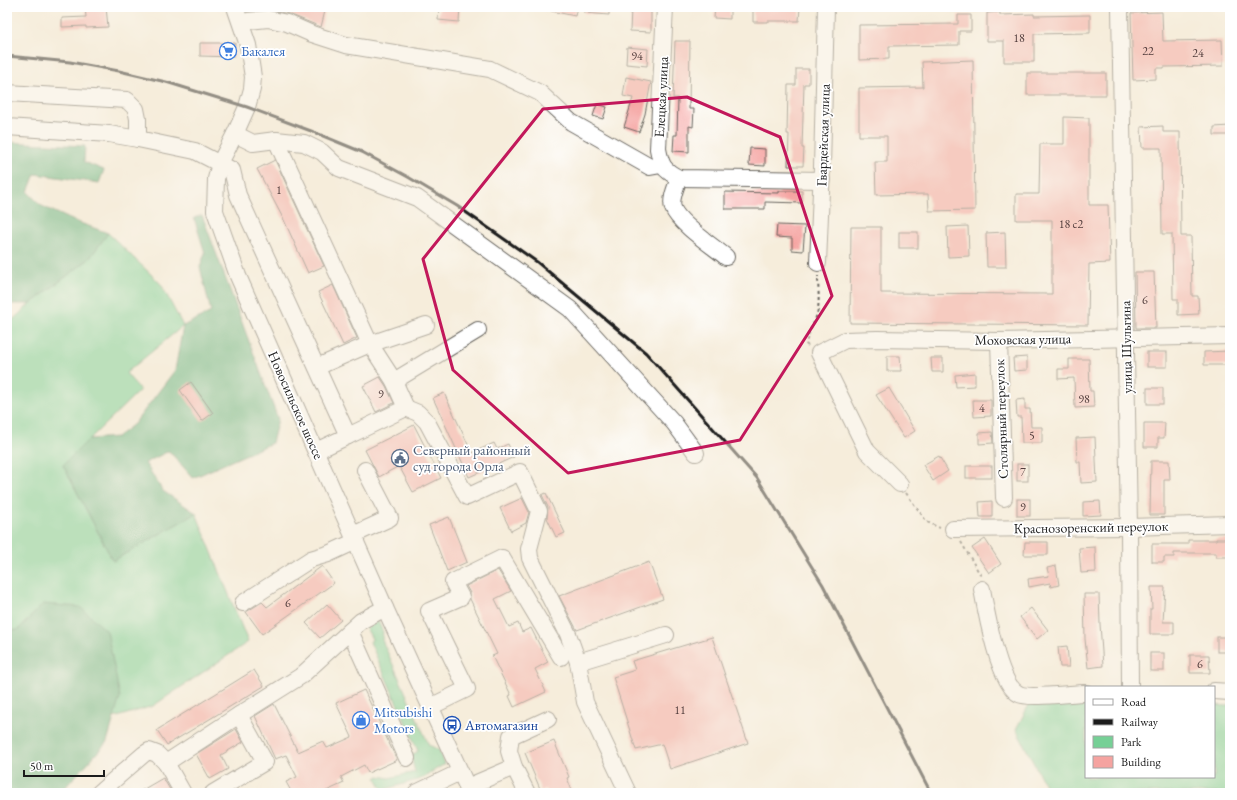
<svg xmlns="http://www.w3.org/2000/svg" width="1237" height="800" viewBox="0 0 1237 800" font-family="'EB Garamond',serif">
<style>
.green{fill:#76d096;stroke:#497659}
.forest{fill:#60b27f;stroke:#3e674e}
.building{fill:#f5a3a0}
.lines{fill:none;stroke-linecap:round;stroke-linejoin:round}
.minor-casing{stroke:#68655f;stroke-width:18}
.path{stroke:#68655f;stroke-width:2;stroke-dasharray:3 3;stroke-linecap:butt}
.minor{stroke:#fff;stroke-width:16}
.rail{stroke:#1c1c1c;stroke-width:3}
.marked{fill:none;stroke:#c2185b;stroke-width:3;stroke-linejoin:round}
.labels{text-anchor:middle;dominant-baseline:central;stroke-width:3.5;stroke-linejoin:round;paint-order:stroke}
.number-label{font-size:12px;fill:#523e3d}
.shop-label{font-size:14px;fill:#366cbe;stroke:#fff;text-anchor:start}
.street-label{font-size:14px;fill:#1c1c1c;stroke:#fff}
.service-label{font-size:14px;fill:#4e5e75;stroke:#fff;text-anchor:start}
.transit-label{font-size:14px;fill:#164399;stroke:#fff;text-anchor:start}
</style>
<rect width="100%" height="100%" fill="#fff"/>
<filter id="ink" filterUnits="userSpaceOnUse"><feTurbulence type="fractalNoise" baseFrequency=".025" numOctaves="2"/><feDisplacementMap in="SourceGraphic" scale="8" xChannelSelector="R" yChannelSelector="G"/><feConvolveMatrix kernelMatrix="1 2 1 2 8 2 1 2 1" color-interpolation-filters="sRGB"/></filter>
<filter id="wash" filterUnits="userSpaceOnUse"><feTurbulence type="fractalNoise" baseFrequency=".012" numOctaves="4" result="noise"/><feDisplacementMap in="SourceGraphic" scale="16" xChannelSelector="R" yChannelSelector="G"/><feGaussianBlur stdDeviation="0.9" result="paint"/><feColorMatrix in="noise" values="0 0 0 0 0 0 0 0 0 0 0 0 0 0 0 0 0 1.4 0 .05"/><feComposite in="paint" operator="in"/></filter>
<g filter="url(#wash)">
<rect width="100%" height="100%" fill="#f6eddb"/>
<g class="green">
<path d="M108,233L161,284L183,326L126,373L140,390L63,465L113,561L196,513L248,642L153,706L114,718L7,736V325L30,304L89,259Z"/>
<path d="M378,621L383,632L382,640L429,745L439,750L445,764L420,779L383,790L376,778L379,776L389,778L415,772L411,756L418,751L370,642L372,639L366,628Z"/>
<path d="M1086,700V777H1214V705L1230,706V793H1049L1016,729L1031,701Z"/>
</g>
<g class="forest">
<path d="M7,142L85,146L84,162L104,170L99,183L35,174L28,192L42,206L72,220L108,233L89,259L30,304H11L7,300Z"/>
<path d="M202,215L278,419L272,443L193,478L169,451L145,463L163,491L196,513L113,561L63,465L89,439L117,437L134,424L175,370L183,326L211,312L200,267L205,253L194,218Z"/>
<path d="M43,604L80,607L107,631L120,697L107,742L60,793H7V630H18Z"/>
</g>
<g id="blocks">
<g class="building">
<path d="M85,7H106L108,27L86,28V26L62,27V18L86,17Z"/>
<path d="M260,7H326L321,27L289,14L270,10H260Z"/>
<path d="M439,7H460L459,22L438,20Z"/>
<path d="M552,7H577L575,16L551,11Z"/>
<path d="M584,7H609V15L584,13Z"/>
<path d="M715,7H730V19L714,18Z"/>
<path d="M753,7H800L799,21H768V22H753Z"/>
<path d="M631,9L651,10V32L630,31Z"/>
<path d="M1000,12V15L1034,14V16L1090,15V33L1034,34V62H1004V41H987V13Z"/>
<path d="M1162,12L1163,41L1222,40L1223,66L1164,67V68H1156V79L1133,80L1131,13Z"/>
<path d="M958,15H971V31H959V45L889,46V59L859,60V25L958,24Z"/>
<path d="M675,41H690L689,109H694L693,127L689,126V152L673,151L674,135H677L678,98H673Z"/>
<path d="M200,43H235L234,57L200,56Z"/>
<path d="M627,47L648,49L647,66L626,64Z"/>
<path d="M973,60L975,210L929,211L928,194L876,195L875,162H887V136H859V88L923,87L922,62Z"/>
<path d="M796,69H809V84H804L802,148H804L803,166H788L789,134H787L788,85H796Z"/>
<rect x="1027" y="73" width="79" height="22"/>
<path d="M626,77L651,82L645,114L639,132L624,127L633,98L623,96Z"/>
<path d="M597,104L607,107L603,119L593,116Z"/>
<path d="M1064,117L1089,118V205H1108L1110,263L1089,264L1088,325L850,323L851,227H881V293L1052,294V220H1016V194H1039L1040,144H1064Z"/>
<path d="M1163,126V132H1180L1181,236H1191L1192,296H1198L1199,314L1178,315V299H1173L1172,234H1162L1161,148H1142L1141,127Z"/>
<path d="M1230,126V135H1214V127Z"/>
<path d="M750,148L765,149V166L749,165Z"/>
<path d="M275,160L324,266L308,273L284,220L257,169Z"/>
<path d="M779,191H802V203L765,202V209H725V192L779,193Z"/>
<path d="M777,225L805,226L803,251L792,250V238L776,237Z"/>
<path d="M968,226L969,256L948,257L947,227Z"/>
<rect x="899" y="232" width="19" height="16"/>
<path d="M1005,232L1006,267H987L986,233Z"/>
<path d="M1135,272H1154L1156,328H1136Z"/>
<path d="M333,285L357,338L343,345L318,292Z"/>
<path d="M1230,351V365H1204V352Z"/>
<rect x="1147" y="352" width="20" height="15"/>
<path d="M887,356H900L901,371H887Z"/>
<path d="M1027,357V370L1014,371L1013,358Z"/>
<path d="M931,358H943V372H932Z"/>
<path d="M1069,359H1089L1090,391H1093L1094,407L1075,408L1074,378L1058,379V369H1069Z"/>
<path d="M975,373V386L956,387L955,375Z"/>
<path d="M380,377L386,386L394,403L376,412L363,386Z"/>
<path d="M191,382L213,413L202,421L180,390Z"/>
<path d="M889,388L915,431L904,438L876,395Z"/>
<rect x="1147" y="388" width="16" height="16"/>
<path d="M444,393L472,453L494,443L497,449L508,444L514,457L469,477L433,398Z"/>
<path d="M1025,399V409H1030L1031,427H1042V443H1022L1021,417H1017L1016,400Z"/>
<path d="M973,400H991V416L974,417Z"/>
<path d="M1144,423H1165L1164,438H1158V447H1144Z"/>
<path d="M414,425L441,478L413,492L399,466L379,477L365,450Z"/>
<path d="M992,432L993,443L979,444V433Z"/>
<path d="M1095,437L1097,482L1081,483L1080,462H1077L1076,438Z"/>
<path d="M939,456L948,471L933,481L923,465Z"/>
<path d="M1151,461H1169L1170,480H1164V515H1150Z"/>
<rect x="1017" y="464" width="11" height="17"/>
<rect x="966" y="466" width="26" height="12"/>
<path d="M546,493L565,533L556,537L547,518L548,507L542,495Z"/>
<path d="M522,498L529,512L526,523L511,531L500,508Z"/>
<rect x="1017" y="499" width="13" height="17"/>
<path d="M992,501V517H980L979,502Z"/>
<path d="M1100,501L1101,515L1083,516V502Z"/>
<path d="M449,517L467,562L447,571L429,525Z"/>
<path d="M985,539L1001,564L989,573L972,548Z"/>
<path d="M1216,539H1230V557H1216V553H1174V557H1164V562H1152V544H1188V540H1216Z"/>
<path d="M1025,542H1048V555H1024Z"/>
<path d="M1095,547L1096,572L1081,573L1079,548Z"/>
<path d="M649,562L663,599L577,630L559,596Z"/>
<path d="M322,566L334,583L262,634L246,612L262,602L267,607Z"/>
<path d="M1056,566L1059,585L1051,587L1050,583L1029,587L1028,579L1049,576L1047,568Z"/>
<path d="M498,570L511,591L495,599L509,627L518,623L522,632L531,628L548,662L535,669L546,692L514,707L509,696L511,695L492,656L497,654L470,599V593L466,586Z"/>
<path d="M1151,587H1165L1163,622H1174V634H1150V609H1152Z"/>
<path d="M1084,594H1099L1100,624L1103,666L1088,668L1085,639Z"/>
<path d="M327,604L341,620L320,638L306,623Z"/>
<path d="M1031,608L1048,630L1037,639L1020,617Z"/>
<path d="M712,637L748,743L670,769L662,744L636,750L613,677L635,670L632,661Z"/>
<rect x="1217" y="637" width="13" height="15"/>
<path d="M1067,646L1069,667H1060L1058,647Z"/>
<rect x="1150" y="653" width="14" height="18"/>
<path d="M1190,655H1209L1210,673H1190Z"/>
<path d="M254,670L264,686L167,745L157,730Z"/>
<path d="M364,690L397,760L368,773L364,765L341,777L344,783L322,793H292L286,782L297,777L286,755L275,759L255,716L274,704L298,752L323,741L327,748L352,737L336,703Z"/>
<path d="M236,729L243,742L221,755L228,769L210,779L196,754Z"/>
<path d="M554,741L569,777L567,778L573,793H548L546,789L541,791L525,753Z"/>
<path d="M163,778L172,793H137Z"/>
</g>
</g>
</g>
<g filter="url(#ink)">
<use href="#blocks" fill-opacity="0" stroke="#68655f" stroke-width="1"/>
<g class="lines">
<g class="minor-casing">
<g id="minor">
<path d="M235,7L248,45L253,77L252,89L247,107L235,134L220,163L216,179L215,211L238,276L385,608L470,793"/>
<path d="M665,7L658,149C661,165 663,170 679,178L822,180"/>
<path d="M1120,7L1129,527L1130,687"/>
<path d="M248,21L268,19L287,23L312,34L346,45L490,69L540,93L571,122L650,167L661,165"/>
<path d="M7,93L127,100L136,109L138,119V139"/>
<path d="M7,127L109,134L138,139L195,151L232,170L238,195L348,436L316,451"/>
<path d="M235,134L253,143L276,140L304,143L322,152L339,168L417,198L570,309L674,423L696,453"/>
<path d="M276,140L370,344L394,381L478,330"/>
<path d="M679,178C676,187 670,199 673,208C678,223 714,247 726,257"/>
<path d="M818,263L822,167L826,7"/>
<path d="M999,341L1004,498"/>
<path d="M317,367L370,344L426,325"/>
<path d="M406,408L418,413L427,422L467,497L520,472L539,511L529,549L530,558L568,634L578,662"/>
<path d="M348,436L406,408L394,381"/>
<path d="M900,484L867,451L819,353L845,340L877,339L999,341L1230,336"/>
<path d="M953,529L1129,527L1230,524"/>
<path d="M353,535L390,518L365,470"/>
<path d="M982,589C986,611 999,685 1019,694C1029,699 1072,693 1086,693"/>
<path d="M243,603L311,559L328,554L356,541"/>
<path d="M350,631L407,758"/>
<path d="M1214,691L1230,692"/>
<path d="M430,707L467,689L429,611L461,597L453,582L502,558L561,657"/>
<path d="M166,763L183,793"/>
<path d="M514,767L527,793"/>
<path d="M467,787L514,767L509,751L511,736L548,719"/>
<path d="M99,793L144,754L149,751L157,754L166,763L239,715L301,676L361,621L385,608"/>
<path d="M213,793L265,762L239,715"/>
<path d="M416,793L460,772"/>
<path d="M628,793L585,702L578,662L666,635"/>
</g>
</g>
<g class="path">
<path d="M808,346L806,344C808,333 814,324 817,314C820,302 818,288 818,276"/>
<path d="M906,493L927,522L940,528"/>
<path d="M961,542L981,576"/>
</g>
<use href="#minor" class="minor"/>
<path class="rail" d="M7,56L70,62L119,71L166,82L247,107L311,131L362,152L408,177L457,206L537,262L646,353L757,478L823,585L931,793"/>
</g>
</g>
<path d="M0 0H1237V800H0ZM687,97L780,137L832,296L740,440L568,473L453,370L423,259L543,109Z" fill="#f6eddb" fill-opacity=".55" fill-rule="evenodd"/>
<path class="marked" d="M687,97L780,137L832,296L740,440L568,473L453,370L423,259L543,109Z"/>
<defs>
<g id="supermarket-ring" transform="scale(0.9)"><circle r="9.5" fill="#fff" stroke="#3f7fe0" stroke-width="1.5"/><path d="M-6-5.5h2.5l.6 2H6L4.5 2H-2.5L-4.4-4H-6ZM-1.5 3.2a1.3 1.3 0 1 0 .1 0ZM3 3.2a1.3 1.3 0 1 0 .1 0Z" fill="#3f7fe0"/></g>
<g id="civic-ring" transform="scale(0.9)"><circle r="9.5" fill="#fff" stroke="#5c6f8a" stroke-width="1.5"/><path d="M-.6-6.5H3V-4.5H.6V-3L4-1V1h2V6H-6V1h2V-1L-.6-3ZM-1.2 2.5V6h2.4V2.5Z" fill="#5c6f8a"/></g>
<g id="shop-ring" transform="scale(0.9)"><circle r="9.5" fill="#fff" stroke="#3f7fe0" stroke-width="1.5"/><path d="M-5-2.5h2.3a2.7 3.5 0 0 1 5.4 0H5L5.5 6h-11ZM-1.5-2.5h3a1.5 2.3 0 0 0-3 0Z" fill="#3f7fe0"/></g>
<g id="bus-ring" transform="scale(0.9)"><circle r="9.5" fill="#fff" stroke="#1a4fb4" stroke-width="1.5"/><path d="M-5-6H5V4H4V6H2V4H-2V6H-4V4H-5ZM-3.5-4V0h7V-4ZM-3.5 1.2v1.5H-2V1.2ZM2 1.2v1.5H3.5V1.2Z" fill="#1a4fb4"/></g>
</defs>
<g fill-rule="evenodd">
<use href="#supermarket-ring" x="228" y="51"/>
<use href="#civic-ring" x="400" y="458"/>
<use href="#shop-ring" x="361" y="720"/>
<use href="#bus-ring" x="452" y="725"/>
</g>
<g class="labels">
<g class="number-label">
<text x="1019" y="38">18</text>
<text x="1148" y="51">22</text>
<text x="1198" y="53">24</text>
<text x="637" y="56">94</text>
<text x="279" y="190">1</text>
<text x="1071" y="224">18 с2</text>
<text x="1145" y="300">6</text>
<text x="381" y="394">9</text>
<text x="1084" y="399">98</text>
<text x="982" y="408">4</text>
<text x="1032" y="435">5</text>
<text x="1023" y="472">7</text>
<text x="1023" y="507">9</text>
<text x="288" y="603">6</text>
<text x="1200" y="664">6</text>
<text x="680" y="710">11</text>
</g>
<g class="shop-label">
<text x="241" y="51">Бакалея</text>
<text x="374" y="712">Mitsubishi<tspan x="374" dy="16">Motors</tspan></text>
</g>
<g class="street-label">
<text transform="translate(661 97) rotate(-87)">Елецкая улица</text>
<text transform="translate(823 135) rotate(-88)">Гвардейская улица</text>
<text transform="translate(1023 339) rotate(-1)">Моховская улица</text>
<text transform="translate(1126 347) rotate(-91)">улица Шульгина</text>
<text transform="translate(296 405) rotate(66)">Новосильское шоссе</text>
<text transform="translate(1001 419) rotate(-92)">Столярный переулок</text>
<text transform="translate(1091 527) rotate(-1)">Краснозоренский переулок</text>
</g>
<g class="service-label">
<text x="413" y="450">Северный районный<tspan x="413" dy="16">суд города Орла</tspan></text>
</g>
<g class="transit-label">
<text x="465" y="725">Автомагазин</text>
</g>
</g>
<rect width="1237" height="800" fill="none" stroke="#fff" stroke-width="24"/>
<rect x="1085" y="686" width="130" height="92" fill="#ffffff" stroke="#a4a4a4"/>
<rect x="1093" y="699" width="20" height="6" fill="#ffffff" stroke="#a4a4a4"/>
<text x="1121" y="706" font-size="12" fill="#1c1c1c">Road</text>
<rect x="1093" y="719" width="20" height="6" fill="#1c1c1c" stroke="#a4a4a4"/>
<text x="1121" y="726" font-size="12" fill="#1c1c1c">Railway</text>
<rect x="1093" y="736" width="20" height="12" fill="#76d096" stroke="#a4a4a4"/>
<text x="1121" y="746" font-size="12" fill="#1c1c1c">Park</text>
<rect x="1093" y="756" width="20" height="12" fill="#f5a3a0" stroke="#a4a4a4"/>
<text x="1121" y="766" font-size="12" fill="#1c1c1c">Building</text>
<path d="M24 770v6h80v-6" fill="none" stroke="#1c1c1c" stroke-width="2"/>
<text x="30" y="770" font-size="12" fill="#1c1c1c" stroke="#ffffff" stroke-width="3" paint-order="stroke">50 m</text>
</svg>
